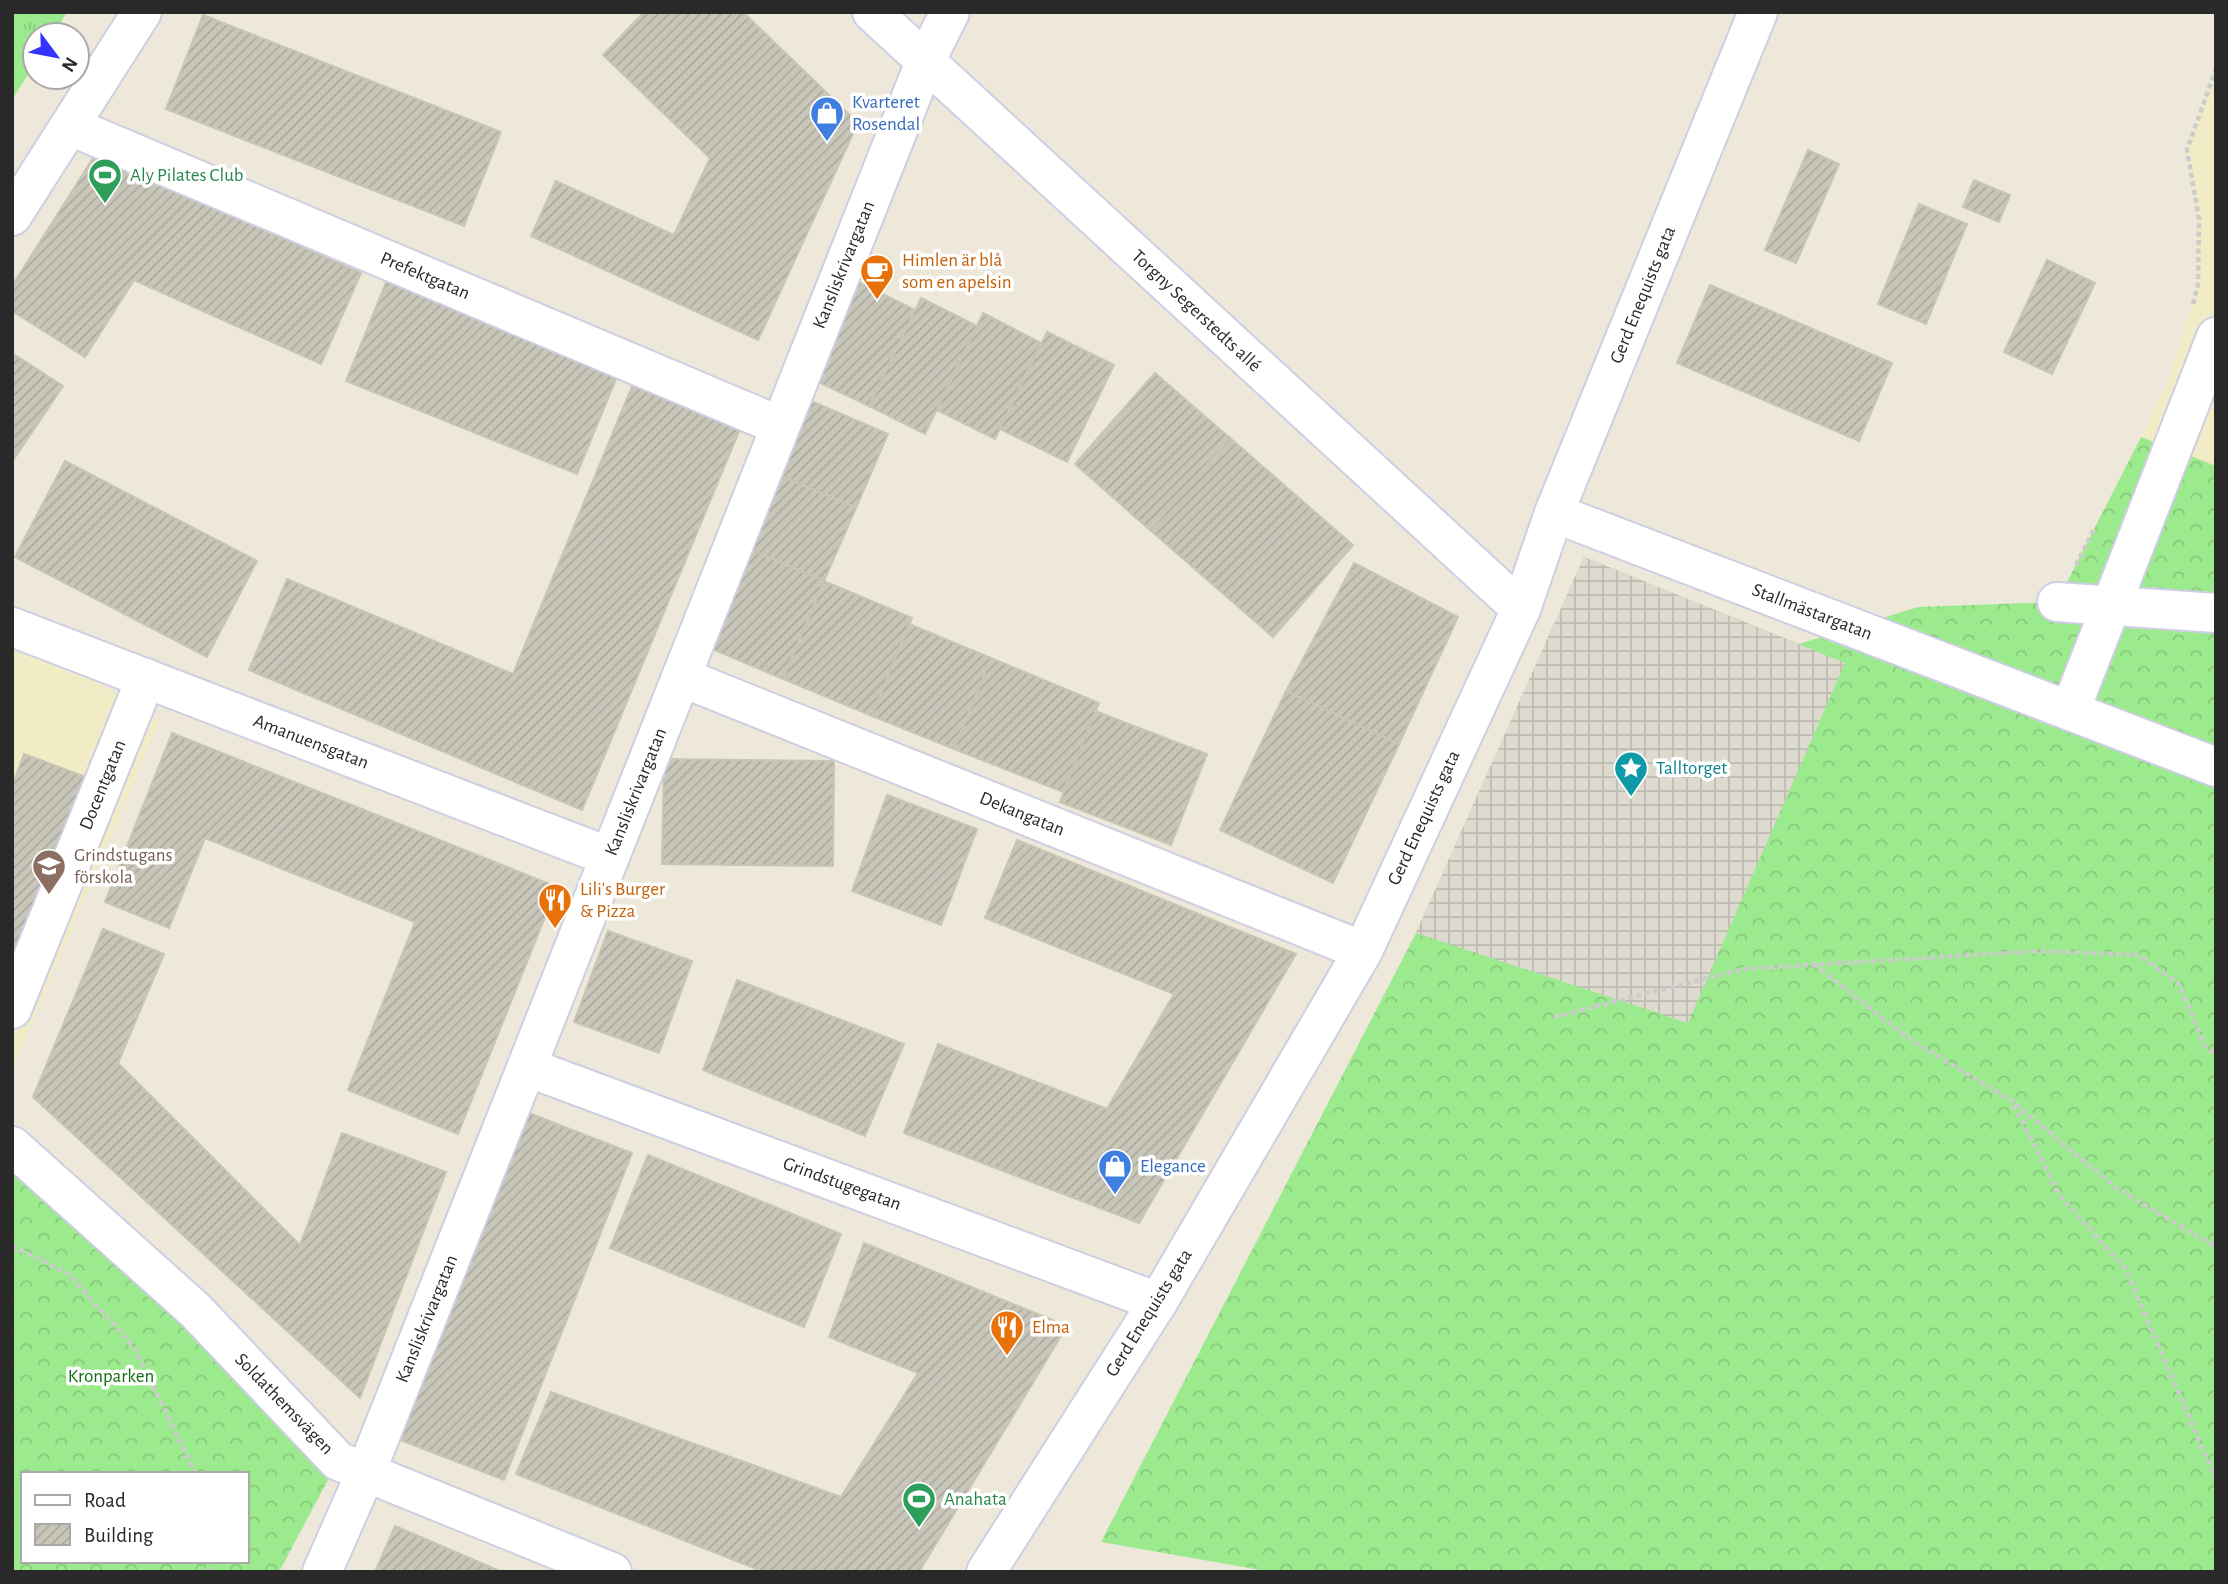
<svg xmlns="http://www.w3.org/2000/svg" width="2228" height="1584" viewBox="0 0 2228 1584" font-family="'Alegreya Sans',sans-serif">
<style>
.education{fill:#f1ebc6}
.grass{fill:url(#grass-tufts)}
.forest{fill:url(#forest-crowns);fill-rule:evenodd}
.plaza{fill:url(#plaza-grid)}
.building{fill:url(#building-hatch);stroke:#c8c5b2;stroke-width:2}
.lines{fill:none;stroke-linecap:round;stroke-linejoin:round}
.street-casing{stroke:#cecee4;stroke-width:42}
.path{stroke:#ccc;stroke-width:4.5;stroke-dasharray:5 3.5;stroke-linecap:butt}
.street{stroke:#fff;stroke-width:38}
.labels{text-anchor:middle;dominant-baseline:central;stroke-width:7;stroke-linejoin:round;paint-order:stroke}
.shop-label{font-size:19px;fill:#366cbe;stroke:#fff;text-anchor:start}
.leisure-label{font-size:19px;fill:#27864d;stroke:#fff;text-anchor:start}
.food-label{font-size:19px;fill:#c56008;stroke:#fff;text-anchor:start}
.street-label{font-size:19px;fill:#292929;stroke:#fff}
.culture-label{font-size:19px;fill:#0d838f;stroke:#fff;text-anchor:start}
.education-label{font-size:19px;fill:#785e54;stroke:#fff;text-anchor:start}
.park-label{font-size:19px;fill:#136d12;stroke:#fff}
</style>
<defs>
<pattern id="grass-tufts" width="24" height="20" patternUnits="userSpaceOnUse" patternTransform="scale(1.75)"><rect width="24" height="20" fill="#9cea8e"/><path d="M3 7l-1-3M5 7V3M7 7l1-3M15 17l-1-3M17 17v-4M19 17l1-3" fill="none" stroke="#86c97a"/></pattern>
<pattern id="forest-crowns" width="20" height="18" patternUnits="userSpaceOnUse" patternTransform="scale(1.75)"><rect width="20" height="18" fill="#9cea8e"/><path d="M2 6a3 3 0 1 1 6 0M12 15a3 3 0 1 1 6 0" fill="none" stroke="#86c97a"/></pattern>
<pattern id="plaza-grid" width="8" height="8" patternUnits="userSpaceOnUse" patternTransform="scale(1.75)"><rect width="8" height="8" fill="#dddad0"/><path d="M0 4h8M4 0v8" fill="none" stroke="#bebbb3"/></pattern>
<pattern id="building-hatch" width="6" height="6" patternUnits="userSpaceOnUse" patternTransform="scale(1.75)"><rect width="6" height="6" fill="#c8c5b9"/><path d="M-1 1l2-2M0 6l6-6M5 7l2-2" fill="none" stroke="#aca99f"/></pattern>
</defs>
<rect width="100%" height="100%" fill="#ede8d9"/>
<g class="education">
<path d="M2216,69V466L2141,437L2167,385L2198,285L2199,219L2187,150Z"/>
<path d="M12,630L159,721L12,1071Z"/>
</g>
<path class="grass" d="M12,12H67L53,35H35V63L12,100Z"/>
<g class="forest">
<path d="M2141,437L2216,466V1572H1272L1101,1542L1416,933L1584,557L1799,644L1918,607L2057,602Z"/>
<path d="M12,1159L338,1461L279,1572H12ZM23,1474H247V1561H23Z"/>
</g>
<path class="plaza" d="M1584,557L1845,663L1688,1023L1416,933Z"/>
<g class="building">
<path d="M644,12H743L858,123L758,340L531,236L556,181L674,235L710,158L603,55Z"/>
<path d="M203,15L501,132L464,226L166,109Z"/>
<path d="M1808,150L1839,164L1796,263L1765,250Z"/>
<path d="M95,155L361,273L321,364L134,280L85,357L12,311V286Z"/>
<path d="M1974,180L2010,195L1999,222L1963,207Z"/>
<path d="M1919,204L1967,224L1926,324L1878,304Z"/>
<path d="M2047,260L2095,283L2052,374L2004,352Z"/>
<path d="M387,280L618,374L577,474L346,381Z"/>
<path d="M858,282L915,310L869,406L812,379Z"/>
<path d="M1710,285L1892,363L1859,441L1677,363Z"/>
<path d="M921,298L977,326L925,434L869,406Z"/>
<path d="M983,313L1041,343L995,439L937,410Z"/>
<path d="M1047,332L1114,365L1067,462L1000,429Z"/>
<path d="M12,353L63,386L12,462Z"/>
<path d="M1155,373L1230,438L1150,530L1075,464Z"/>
<path d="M635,379L742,424L582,810L249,670L287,579L513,674Z"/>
<path d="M811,401L888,434L856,508L779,475Z"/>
<path d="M1230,438L1353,545L1273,637L1150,530Z"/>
<path d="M65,461L257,561L207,657L15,557Z"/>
<path d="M779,475L856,508L824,581L747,548Z"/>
<path d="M747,548L824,581L783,679L705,646Z"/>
<path d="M1354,563L1458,617L1399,744L1286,691Z"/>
<path d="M824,581L912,618L872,716L783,679Z"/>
<path d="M909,624L991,658L954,749L872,716Z"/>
<path d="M991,658L1099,703L1063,792L954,749Z"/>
<path d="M1286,691L1399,744L1333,883L1220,830Z"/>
<path d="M1095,711L1207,754L1171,845L1060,802Z"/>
<path d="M172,733L557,887L458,1134L348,1090L415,922L205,838L169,928L105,902Z"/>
<path d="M24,754L94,780L12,970V787Z"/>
<path d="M664,759L834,761L833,866L662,864Z"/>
<path d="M887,795L977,829L941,925L852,891Z"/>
<path d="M1017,840L1296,954L1139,1223L904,1133L938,1044L1107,1109L1174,994L985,918Z"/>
<path d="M103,929L164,954L118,1063L300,1245L342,1133L446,1172L360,1398L33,1097Z"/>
<path d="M608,931L692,961L659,1053L574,1022Z"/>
<path d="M737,980L904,1044L865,1136L703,1070Z"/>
<path d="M526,1112L632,1153L504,1480L400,1440Z"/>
<path d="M648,1155L841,1234L804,1327L610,1248Z"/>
<path d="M864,1243L1067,1326L919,1572H764L516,1474L551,1392L841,1497L918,1373L829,1337Z"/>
<path d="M395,1526L502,1572H375Z"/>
</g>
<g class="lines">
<g class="street-casing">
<g id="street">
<path d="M872,12L1521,609"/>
<path d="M70,126L780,426"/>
<path d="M12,216L142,12"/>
<path d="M1554,513L2216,767"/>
<path d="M2057,602L2216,613"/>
<path d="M12,627L610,857"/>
<path d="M681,677L1363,951"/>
<path d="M2070,711L2216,337"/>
<path d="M12,1009L146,678"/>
<path d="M527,1067L1158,1302"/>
<path d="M12,1146L195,1310L338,1461L612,1572"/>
<path d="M322,1572L366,1472L925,62L950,12"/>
<path d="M986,1572L1158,1302L1363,951L1521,609L1554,513L1758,12"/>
</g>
</g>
<g class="path">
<path d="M2193,304L2198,285L2199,219L2187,150L2216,69"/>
<path d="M2076,565L2094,529"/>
<path d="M1814,964L1908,1038L2012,1101L2116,1188L2216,1247"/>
<path d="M1554,1017L1744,969L2040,951L2138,955L2179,984L2205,1047L2216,1055"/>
<path d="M2014,1105L2060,1196L2125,1268L2216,1480"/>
<path d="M12,1246L69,1274L135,1349L196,1474"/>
<path d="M208,1572L209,1561"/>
</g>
<use href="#street" class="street"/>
</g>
<defs>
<g id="shop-pin" transform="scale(1.75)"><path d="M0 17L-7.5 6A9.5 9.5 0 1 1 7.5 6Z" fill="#3f7fe0" stroke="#fff"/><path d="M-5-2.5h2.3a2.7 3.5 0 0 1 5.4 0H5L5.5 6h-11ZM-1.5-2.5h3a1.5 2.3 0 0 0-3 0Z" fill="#fff"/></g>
<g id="stadium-pin" transform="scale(1.75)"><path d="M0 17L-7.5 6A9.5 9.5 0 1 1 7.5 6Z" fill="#2e9e5b" stroke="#fff"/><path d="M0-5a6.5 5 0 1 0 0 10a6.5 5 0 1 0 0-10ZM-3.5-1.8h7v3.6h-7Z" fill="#fff"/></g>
<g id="cafe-pin" transform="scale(1.75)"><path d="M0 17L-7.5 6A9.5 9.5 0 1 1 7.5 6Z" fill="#e8710a" stroke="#fff"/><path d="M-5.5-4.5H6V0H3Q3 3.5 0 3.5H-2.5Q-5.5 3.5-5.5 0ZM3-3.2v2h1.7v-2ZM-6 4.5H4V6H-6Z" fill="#fff"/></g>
<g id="sight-pin" transform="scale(1.75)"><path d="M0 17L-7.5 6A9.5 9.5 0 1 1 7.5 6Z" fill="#0f9aa8" stroke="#fff"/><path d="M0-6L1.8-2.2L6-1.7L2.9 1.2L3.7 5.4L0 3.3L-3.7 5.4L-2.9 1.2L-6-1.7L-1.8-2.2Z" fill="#fff"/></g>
<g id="school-pin" transform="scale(1.75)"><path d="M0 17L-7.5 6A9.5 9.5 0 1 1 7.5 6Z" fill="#8d6e63" stroke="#fff"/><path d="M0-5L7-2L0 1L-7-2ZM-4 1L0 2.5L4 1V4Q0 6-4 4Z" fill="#fff"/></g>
<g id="restaurant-pin" transform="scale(1.75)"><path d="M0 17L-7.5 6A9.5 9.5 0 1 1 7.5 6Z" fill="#e8710a" stroke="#fff"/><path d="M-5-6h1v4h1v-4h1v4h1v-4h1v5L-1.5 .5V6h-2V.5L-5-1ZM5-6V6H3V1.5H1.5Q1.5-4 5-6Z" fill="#fff"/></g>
</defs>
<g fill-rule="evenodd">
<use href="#shop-pin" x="827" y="113"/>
<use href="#stadium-pin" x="105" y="175"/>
<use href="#cafe-pin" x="877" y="271"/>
<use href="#sight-pin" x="1631" y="768"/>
<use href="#school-pin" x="49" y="866"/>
<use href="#restaurant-pin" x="555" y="900"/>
<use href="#shop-pin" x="1115" y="1166"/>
<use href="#restaurant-pin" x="1007" y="1327"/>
<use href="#stadium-pin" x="919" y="1499"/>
</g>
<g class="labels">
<g class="shop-label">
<text x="852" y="102">Kvarteret<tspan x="852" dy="22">Rosendal</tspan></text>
<text x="1140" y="1166">Elegance</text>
</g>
<g class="leisure-label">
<text x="130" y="175">Aly Pilates Club</text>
<text x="944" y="1499">Anahata</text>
</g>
<g class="food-label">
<text x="902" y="260">Himlen är blå<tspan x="902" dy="22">som en apelsin</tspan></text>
<text x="580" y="889">Lili's Burger<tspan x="580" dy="22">&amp; Pizza</tspan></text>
<text x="1032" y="1327">Elma</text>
</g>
<g class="street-label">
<text transform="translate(844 265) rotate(-68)">Kansliskrivargatan</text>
<text transform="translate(425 276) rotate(23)">Prefektgatan</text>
<text transform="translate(1643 295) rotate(-68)">Gerd Enequists gata</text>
<text transform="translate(1196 311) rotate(43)">Torgny Segerstedts allé</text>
<text transform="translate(1812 612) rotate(21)">Stallmästargatan</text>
<text transform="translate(311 742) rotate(21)">Amanuensgatan</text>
<text transform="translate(103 785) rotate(-68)">Docentgatan</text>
<text transform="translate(636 792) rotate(-68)">Kansliskrivargatan</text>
<text transform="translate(1022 814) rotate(22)">Dekangatan</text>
<text transform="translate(1424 818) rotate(-65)">Gerd Enequists gata</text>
<text transform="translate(842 1184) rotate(20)">Grindstugegatan</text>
<text transform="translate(1149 1313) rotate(-58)">Gerd Enequists gata</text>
<text transform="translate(427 1319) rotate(-68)">Kansliskrivargatan</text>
<text transform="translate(284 1404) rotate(46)">Soldathemsvägen</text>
</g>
<g class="culture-label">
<text x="1656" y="768">Talltorget</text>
</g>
<g class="education-label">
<text x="74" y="855">Grindstugans<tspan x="74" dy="22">förskola</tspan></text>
</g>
<g class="park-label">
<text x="111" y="1376">Kronparken</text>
</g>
</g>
<rect width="2228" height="1584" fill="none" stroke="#292929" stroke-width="28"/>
<rect x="21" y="1472" width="228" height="91" fill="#ffffff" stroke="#a9a9a9" stroke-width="2"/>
<rect x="35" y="1495" width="35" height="10" fill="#ffffff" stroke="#a9a9a9" stroke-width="2"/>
<text x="84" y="1507" font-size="21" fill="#292929">Road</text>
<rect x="35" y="1524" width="35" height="21" fill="url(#building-hatch)" stroke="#a9a9a9" stroke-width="2"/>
<text x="84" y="1542" font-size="21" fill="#292929">Building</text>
<g transform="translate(56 56) rotate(122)"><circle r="33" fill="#ffffff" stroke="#a9a9a9" stroke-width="2"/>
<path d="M0-5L12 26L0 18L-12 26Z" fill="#3534ff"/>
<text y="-10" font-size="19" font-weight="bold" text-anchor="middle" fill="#292929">N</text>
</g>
</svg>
